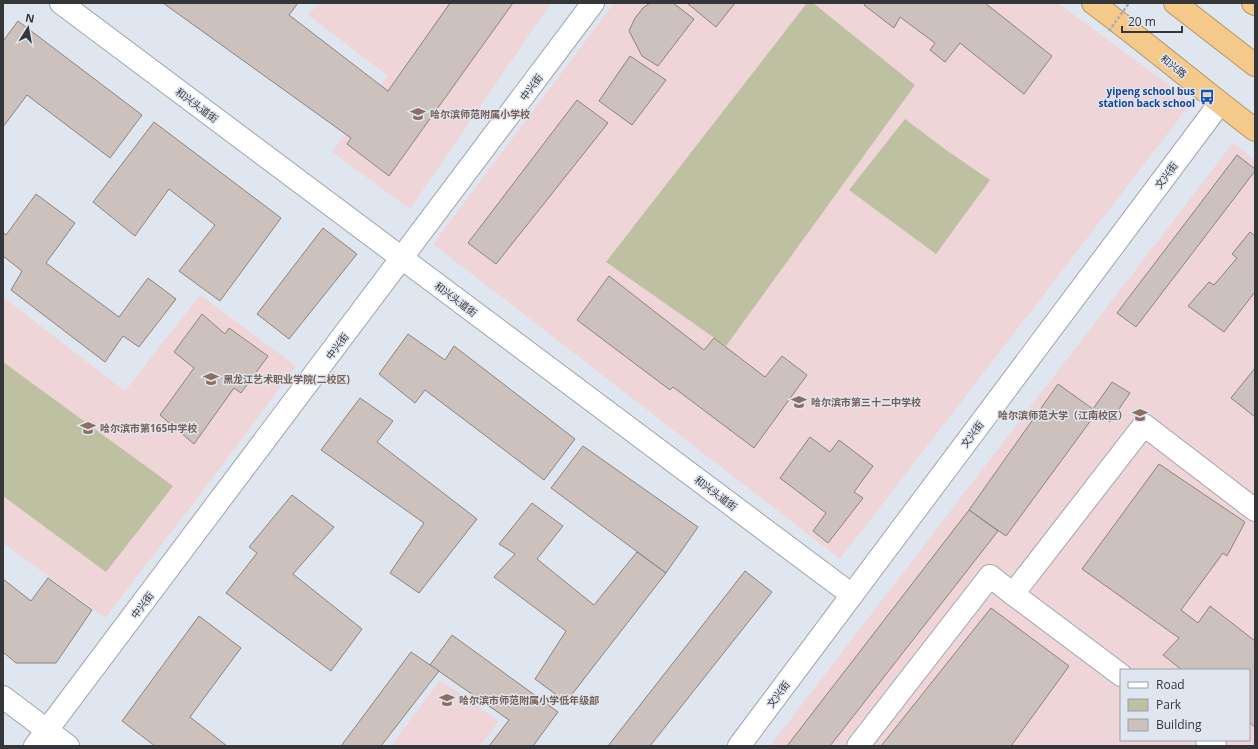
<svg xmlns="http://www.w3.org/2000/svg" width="1258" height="749" viewBox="0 0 1258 749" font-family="'Open Sans','Noto Sans SC',sans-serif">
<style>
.education{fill:#efd4d8;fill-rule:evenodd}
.green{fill:#bdc0a1}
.building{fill:#ccc1bc;stroke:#8d837e}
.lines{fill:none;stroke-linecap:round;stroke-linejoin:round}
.minor-casing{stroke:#9fa5ae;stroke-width:24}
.highway-casing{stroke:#b1966d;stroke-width:24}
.minor{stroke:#fff;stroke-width:22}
.highway{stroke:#f5c989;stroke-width:22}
.path-bridge{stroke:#a8adb4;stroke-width:2.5;stroke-dasharray:3 2;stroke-linecap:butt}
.labels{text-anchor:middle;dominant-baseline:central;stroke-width:3;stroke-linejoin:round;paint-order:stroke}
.street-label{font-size:10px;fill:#34363a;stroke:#e0e6ef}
.transit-label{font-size:10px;font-weight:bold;fill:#164399;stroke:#e0e6ef;text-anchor:end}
.education-label{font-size:10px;font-weight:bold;fill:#785e54;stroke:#e0e6ef;text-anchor:start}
</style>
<rect width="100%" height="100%" fill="#e0e6ef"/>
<g class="education">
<path d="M319,3H551L410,209L332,152L388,76L308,15Z"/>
<path d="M614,3H1058L1192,102L840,559L433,244Z"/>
<path d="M1233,143L1255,160V746H770ZM1121,670H1249V740H1121Z"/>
<path d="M200,295L296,366L222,466L105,618L3,543V297L125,391Z"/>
<path d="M440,680L499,721L480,746H391Z"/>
</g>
<g class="green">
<path d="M807,3H813L915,85L726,346L606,262Z"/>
<path d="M905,119L946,150L990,180L936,254L849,190Z"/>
<path d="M3,362L173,486L106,572L3,496Z"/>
</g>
<g class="building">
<path d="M163,3H298L289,15L388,91L450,3H513L389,176L347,144L351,138Z"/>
<path d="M650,3H673L694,19L658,66L642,56L629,31L635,18L643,8Z"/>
<path d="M687,3H735L716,27Z"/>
<path d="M865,3H985L1052,56L1024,94L960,43L945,62L930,50L935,43L900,17L894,28L864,5Z"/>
<path d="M18,21L142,115L110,158L27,95L3,127V41Z"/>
<path d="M630,56L666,80L632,125L599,101Z"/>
<path d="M577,100L608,123L496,264L468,243Z"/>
<path d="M154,122L281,218L220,301L179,271L215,225L169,189L135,236L93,202Z"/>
<path d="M1237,155L1255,169V171L1136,327L1117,313Z"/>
<path d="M36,194L75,223L46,263L119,317L148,278L176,299L139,347L123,336L105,362L11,290L22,271L3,256V232L6,235Z"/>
<path d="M323,228L357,254L289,339L257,314Z"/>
<path d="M1250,232L1255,236V292L1224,332L1188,306L1209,282L1214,285L1237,258L1232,254Z"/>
<path d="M609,276L704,350L714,338L765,377L782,356L807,375L754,448L673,387L670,390L577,320Z"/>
<path d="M202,314L225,334L229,328L268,356L241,393L234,388L194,444L160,415L194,368L174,352Z"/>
<path d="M408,334L445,360L454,346L575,439L544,480L425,390L415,403L379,374Z"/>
<path d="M1255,368V417L1231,398Z"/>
<path d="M1112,382L1130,393L1110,422L1093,409Z"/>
<path d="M1058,384L1097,412L1006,536L969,510Z"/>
<path d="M360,398L393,421L377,442L477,519L419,593L390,573L424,523L321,450Z"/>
<path d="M810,437L830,452L839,440L873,466L854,492L863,498L828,543L813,531L826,513L780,478Z"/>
<path d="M583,446L698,527L666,573L551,488Z"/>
<path d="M1159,464L1245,522L1227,556L1223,553L1181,610L1198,623L1210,606L1255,641V727L1249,722V670H1182L1163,655L1179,638L1082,569Z"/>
<path d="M292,495L334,527L293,574L362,629L331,671L226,593L257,553L249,547Z"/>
<path d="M532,503L563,526L537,559L594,605L637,552L666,573L566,702L535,679L566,631L494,577L515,554L499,544Z"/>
<path d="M969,510L998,531L830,746H787Z"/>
<path d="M745,571L772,592L650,746H608Z"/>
<path d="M48,578L92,610L56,663H16L3,652V579L31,601Z"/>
<path d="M991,608L1069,666L1011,746H881Z"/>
<path d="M199,616L241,648L190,717L227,746H155L122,721Z"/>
<path d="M452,635L558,712L533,746H489L509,720L430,665Z"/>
<path d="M411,652L439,671L381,746H341Z"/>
</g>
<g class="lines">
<g class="minor-casing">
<g id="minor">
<path d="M61,3L852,595"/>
<path d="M1013,594L1121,675"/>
<path d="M3,697L68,746"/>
<path d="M1207,740L1215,746"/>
<path d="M35,746L593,3"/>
<path d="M739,746L1220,103"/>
<path d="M858,746L990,576L1013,594L1144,425L1255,510"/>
</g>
</g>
<g class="highway-casing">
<g id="highway">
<path d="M1093,3C1148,44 1200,88 1255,130"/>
<path d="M1175,3L1255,65"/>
<path d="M1253,3L1255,4"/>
</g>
</g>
<use href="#minor" class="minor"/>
<use href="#highway" class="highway"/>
<path class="path-bridge" d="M1109,31L1129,3"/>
</g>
<defs>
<g id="bus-bare" transform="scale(1.2)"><path d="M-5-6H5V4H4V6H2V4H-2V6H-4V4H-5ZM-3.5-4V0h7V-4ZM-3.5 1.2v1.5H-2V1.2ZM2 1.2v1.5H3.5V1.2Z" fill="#1a4fb4" stroke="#e0e6ef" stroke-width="2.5" paint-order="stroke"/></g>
<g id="school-bare" transform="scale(1.2)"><path d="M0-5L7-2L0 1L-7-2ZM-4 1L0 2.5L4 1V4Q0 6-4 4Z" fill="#8d6e63" stroke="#e0e6ef" stroke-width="2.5" paint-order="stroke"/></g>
<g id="university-bare" transform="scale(1.2)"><path d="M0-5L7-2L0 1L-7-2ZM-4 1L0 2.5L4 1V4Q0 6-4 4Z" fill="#8d6e63" stroke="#e0e6ef" stroke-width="2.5" paint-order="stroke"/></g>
</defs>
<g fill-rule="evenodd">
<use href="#bus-bare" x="1207" y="97"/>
<use href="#school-bare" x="418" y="114"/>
<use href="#school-bare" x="211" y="379"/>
<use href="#school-bare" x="799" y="402"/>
<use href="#university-bare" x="1140" y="415"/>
<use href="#school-bare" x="88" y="428"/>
<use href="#school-bare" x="447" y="700"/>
</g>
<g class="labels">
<g class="street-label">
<text transform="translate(1174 66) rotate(39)">和兴路</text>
<text transform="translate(531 87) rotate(-53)">中兴街</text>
<text transform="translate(197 105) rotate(37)">和兴头道街</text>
<text transform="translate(1166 175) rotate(-53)">文兴街</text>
<text transform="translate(456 299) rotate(37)">和兴头道街</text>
<text transform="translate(337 346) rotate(-53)">中兴街</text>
<text transform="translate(972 434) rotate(-53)">文兴街</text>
<text transform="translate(716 493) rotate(37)">和兴头道街</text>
<text transform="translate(142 605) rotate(-53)">中兴街</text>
<text transform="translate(778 694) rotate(-53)">文兴街</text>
</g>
<g class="transit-label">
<text x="1195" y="91">yipeng school bus<tspan x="1195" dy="12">station back school</tspan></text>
</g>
<g class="education-label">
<text x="430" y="114">哈尔滨师范附属小学校</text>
<text x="223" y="379">黑龙江艺术职业学院(二校区)</text>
<text x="811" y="402">哈尔滨市第三十二中学校</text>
<text x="1128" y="415" text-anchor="end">哈尔滨师范大学（江南校区）</text>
<text x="100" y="428">哈尔滨市第165中学校</text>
<text x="459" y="700">哈尔滨市师范附属小学低年级部</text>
</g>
</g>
<rect width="1258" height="749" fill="none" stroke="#34363a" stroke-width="8"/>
<rect x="1120" y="669" width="130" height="72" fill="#e0e6ef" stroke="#9ba0a7"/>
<rect x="1128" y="682" width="20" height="6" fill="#ffffff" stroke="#9ba0a7"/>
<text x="1156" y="689" font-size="12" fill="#34363a">Road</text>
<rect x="1128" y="699" width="20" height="12" fill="#bdc0a1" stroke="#9ba0a7"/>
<text x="1156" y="709" font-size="12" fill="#34363a">Park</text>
<rect x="1128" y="719" width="20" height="12" fill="#ccc1bc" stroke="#9ba0a7"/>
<text x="1156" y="729" font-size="12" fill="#34363a">Building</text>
<g transform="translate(28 28) rotate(11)" stroke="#e0e6ef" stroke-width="3" paint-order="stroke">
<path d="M0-3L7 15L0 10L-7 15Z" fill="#34363a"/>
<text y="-6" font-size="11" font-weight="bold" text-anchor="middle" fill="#34363a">N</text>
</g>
<path d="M1122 26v6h60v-6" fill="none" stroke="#34363a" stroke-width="2"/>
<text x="1128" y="26" font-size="12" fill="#34363a" stroke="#e0e6ef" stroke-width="3" paint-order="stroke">20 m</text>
</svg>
